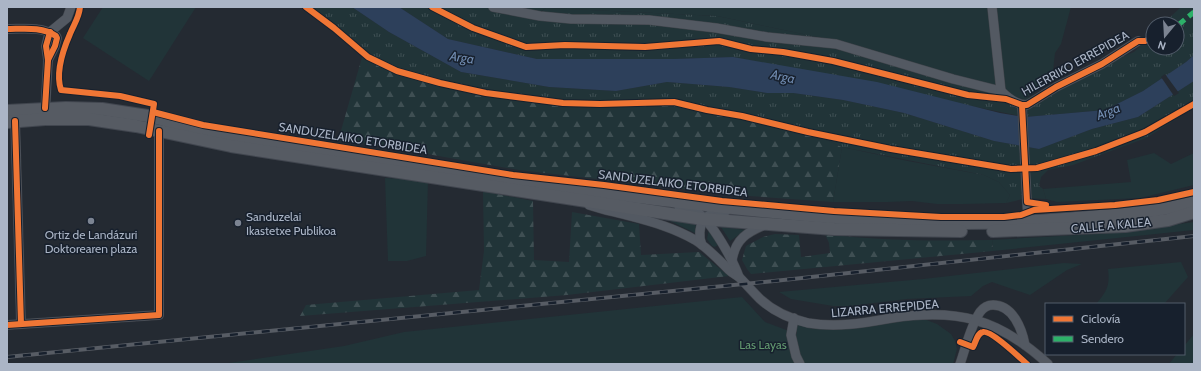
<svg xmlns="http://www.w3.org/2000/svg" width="1201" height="371" viewBox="0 0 1201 371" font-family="Cabin,sans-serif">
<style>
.green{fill:#213438}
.forest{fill:url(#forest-firs)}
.park{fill:url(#park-tufts)}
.water{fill:#2d405b}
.pier{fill:#242a32}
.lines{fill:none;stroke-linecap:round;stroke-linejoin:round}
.minor-casing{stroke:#40444b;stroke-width:10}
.major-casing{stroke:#41464f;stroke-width:14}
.minor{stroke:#535962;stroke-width:9}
.major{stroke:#565b63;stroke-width:12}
.rail-casing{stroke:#575c64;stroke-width:4}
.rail{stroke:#17202d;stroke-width:2.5;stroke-dasharray:8;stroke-linecap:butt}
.quiet{stroke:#2db169;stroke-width:5;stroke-dasharray:10 5;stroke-linecap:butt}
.cycleway-casing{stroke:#17202d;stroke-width:8}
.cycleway{stroke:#f07635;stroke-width:6}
.poi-dot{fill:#7c8492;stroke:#17202d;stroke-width:1.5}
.labels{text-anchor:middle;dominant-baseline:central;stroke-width:3;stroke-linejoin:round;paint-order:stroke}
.street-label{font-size:12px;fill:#abb5c6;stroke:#17202d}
.poi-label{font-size:12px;fill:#abb5c6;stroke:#17202d;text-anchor:start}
.park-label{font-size:12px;fill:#62986f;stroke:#17202d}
.water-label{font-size:13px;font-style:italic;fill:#718cb1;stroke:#17202d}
</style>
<defs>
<pattern id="forest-firs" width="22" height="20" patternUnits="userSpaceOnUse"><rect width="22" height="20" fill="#213438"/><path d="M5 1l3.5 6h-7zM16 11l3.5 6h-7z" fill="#3f4f53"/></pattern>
<pattern id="park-tufts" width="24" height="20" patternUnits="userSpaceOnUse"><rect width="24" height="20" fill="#213438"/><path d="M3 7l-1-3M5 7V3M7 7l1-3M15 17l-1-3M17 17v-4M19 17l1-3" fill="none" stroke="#3f4f53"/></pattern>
</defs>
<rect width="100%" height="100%" fill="#242a32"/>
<g class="green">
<path d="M103,7H196L149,81L83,38Z"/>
<path d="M510,7H1071L1061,44L1055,53L1052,80L1024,99L831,40L717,16L546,8L540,12Z"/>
<path d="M842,147L908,161L984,175L999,182L1010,195L1006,203L963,204H937L912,201L888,202H833Z"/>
<path d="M1154,153L1171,164L1194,153V185L1140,198L1057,202L1046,199L1043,189L1131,182L1127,160Z"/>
<path d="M385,178L428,180L426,256L407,261H388Z"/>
<path d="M666,219L696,224L695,233Z"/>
<path d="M1194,222V230L993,251L992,240L1113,233Z"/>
<path d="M721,227L746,230L730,241Z"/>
<path d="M709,229L715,237L718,245L715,247L712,246L707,239Z"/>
<path d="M1181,262L1188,277L1164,304H1096C1107,291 1110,286 1108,269Z"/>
<path d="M1064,263L1082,264L1067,270L1030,295L992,282L983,286L971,296L907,299L849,306H833L791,299L779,292L923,279Z"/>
<path d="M742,297L765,322L797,334L794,318L846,325L916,316L937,324L951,334L955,341L957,349L953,364H222L344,346L404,332Z"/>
<path d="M1194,334V364H1169L1177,354H1184V346Z"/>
</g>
<g class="forest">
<path d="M363,54L397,71L486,93L563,103L685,104L808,132L842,147L833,202L736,195L519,170L370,144L338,141Z"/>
<path d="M483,191L533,201L534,260L569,262L572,212L639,224L641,255L699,252L729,276L567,295L300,316L306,305L479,290L484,251Z"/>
<path d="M775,234L799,235L801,257L830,253L829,243L825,234C881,241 936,241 992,240L993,251L751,274L747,269L742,260L746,246L763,237Z"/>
</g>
<g class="park">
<path d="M302,7H352L389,32L461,72L549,87L616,91L667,82L729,87L767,93H793L843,100L904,113L994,141L1039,149L1092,129L1138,117L1194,81V108L1146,138L1073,165L1048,170L1041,177L1039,186L1043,189L1046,199L1027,198L1006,203L1010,195L999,182L984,175L842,147L808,132L708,110L641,104L563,103L486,93L397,71L363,54Z"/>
<path d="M399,7H482L534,17L546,8L717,16L831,40L1024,99L1134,52L1153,34V48H1177V24H1163L1181,7H1194V55L1186,62L1143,91L1105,110L1025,117L733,57L673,59H537L448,39Z"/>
</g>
<path class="water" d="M352,7H399L448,39L537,59H673L733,57L877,82L1000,113L1025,117L1105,110L1143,91L1186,62L1194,55V81L1138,117L1092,129L1039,149L994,141L904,113L843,100L793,93H767L729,87L667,82L616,91L549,87L461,72L389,32Z"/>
<path class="pier" d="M1165,74L1179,93L1174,96L1161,77Z"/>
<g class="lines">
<g class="minor-casing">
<g id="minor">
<path d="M493,7L540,16L571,19L649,20L716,28L767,37L836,44L953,79L1001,91C1008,98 1017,105 1027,105L1056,87L1102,64L1138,41"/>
<path d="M992,7L1001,91"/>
<path d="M7,29C22,29 42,26 56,36L57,38L55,46L48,60"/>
<path d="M1022,105L1028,222"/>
<path d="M45,114L48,60L46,46L48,38L50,32L67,18L71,7"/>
<path d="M15,116L21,324"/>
<path d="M589,205C603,210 616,212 630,216C653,222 674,228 695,240C708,248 718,259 729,270C732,273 736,275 739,277C746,284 753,292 760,299C773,311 791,319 808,323C837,328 864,323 892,318C958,308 999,319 1048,364"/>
<path d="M679,207C685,208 691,209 697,212C712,222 733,260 739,277"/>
<path d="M702,245C698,236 700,228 703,219L716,211H726"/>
<path d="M732,261C735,239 747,232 767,224"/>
<path d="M794,318L791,335L796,356L800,364"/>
<path d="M7,325L159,315V131"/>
<path d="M960,364C966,347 970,327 980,312C983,308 988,305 993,305C1013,305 1022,329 1025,345"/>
</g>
</g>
<g class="major-casing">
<g id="major">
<path d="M7,111L66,108L102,109L154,117L194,129L231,136C333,152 434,169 535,184C583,191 632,196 680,202C807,217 936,230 1064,219C1107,215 1152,214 1194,202"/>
<path d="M7,122L45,119H89L136,126L231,146L703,219L834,229L961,231"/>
<path d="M993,231L1125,226L1168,220L1194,212"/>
</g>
</g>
<use href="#minor" class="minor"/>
<use href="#major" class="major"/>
<g class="rail-casing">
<path id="rail" d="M7,357L774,281L1194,236"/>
</g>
<use href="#rail" class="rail"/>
<path class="quiet" d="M1177,26L1194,12"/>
<g class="cycleway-casing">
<g id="cycleway">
<path d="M80,7C79,18 74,24 70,34C63,50 55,72 61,90L120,96L154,104L149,135"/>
<path d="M306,7L334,28L368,57L397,71L440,83L486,93L563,103L600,104L674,102L707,110L742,116L808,132L891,149L1011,169L1037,168L1096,151L1145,132L1194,104"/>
<path d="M432,7L473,28L526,47L565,45L645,47L719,41L751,49L783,52L833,61L968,95L1006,99L1022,105H1027L1056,87L1102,64L1138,41H1145L1153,38"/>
<path d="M7,29C22,29 42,26 56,36L57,38L55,46L48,60"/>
<path d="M1022,105L1027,202L1046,205"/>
<path d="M45,108L48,60L46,46L50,32"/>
<path d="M153,112L203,125L513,175L604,185L722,201L834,211L941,217H1004L1021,215L1034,210L1115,205L1158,200L1194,192"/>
<path d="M15,121L21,324"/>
<path d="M7,325L159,315V131"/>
<path d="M960,342L973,347C976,342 977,333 983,332C991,330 1020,358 1027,364"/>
</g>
</g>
<use href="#cycleway" class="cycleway"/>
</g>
<g class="poi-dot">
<circle cx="91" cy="221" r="4"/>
<circle cx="238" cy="223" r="4"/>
</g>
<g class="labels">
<g class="street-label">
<text transform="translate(1075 63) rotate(-29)">HILERRIKO ERREPIDEA</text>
<text transform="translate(353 138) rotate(9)">SANDUZELAIKO ETORBIDEA</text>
<text transform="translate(673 183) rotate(7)">SANDUZELAIKO ETORBIDEA</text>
<text transform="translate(1111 225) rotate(-5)">CALLE A KALEA</text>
<text transform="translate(885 308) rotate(-5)">LIZARRA ERREPIDEA</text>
</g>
<g class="poi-label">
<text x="246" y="216">Sanduzelai<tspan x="246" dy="14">Ikastetxe Publikoa</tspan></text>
<text x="91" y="234" text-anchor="middle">Ortiz de Landázuri<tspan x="91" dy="14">Doktorearen plaza</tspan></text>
</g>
<g class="park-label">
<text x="763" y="344">Las Layas</text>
</g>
<g class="water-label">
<text transform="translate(462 57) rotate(8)">Arga</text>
<text transform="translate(783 76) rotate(12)">Arga</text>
<text transform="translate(1108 111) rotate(-21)">Arga</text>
</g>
</g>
<rect width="1201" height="371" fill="none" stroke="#abb5c6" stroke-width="16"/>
<rect x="1045" y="303" width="140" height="52" fill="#17202d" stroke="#525c6a"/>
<rect x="1053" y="316" width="20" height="6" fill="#f07635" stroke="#525c6a"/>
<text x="1081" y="323" font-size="12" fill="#abb5c6">Ciclovía</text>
<rect x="1053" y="336" width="20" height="6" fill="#2db169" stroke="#525c6a"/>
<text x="1081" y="343" font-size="12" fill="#abb5c6">Sendero</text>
<g transform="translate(1165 36) rotate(198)"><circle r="19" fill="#17202d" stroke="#525c6a"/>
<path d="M0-3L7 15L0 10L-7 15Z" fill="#7c8492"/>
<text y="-6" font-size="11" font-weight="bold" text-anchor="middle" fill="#abb5c6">N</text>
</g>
</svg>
